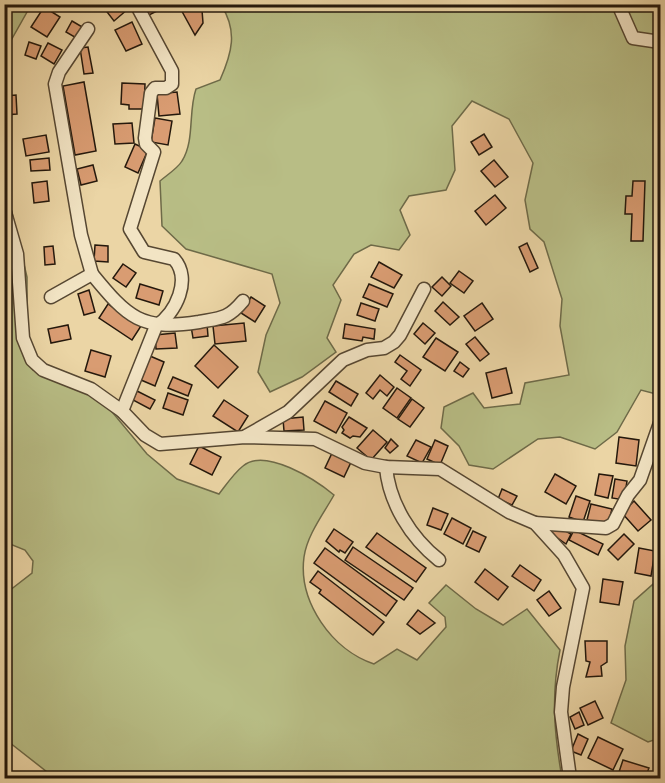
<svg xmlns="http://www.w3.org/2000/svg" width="665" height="783" viewBox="0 0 665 783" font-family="Vollkorn,serif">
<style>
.green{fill:#b8bd85;stroke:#6e6a48;stroke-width:1.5}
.building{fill:#d99c72;stroke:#24180c;stroke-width:1.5}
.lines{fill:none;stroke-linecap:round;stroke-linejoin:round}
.street-casing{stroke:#564732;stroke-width:15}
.street{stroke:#f2e4c4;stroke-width:12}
</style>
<rect width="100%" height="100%" fill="#ebd5a5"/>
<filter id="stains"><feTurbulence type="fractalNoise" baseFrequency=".00333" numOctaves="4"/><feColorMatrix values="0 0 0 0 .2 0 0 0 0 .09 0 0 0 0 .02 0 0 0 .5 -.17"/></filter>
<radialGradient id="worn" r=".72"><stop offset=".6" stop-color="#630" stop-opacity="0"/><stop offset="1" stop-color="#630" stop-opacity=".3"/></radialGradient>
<g class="green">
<path d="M5,4L31,5L5,51L4,5Z"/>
<path d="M221,5H660V395L641,390L617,432L595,449L560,437L538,439L493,469L469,465L459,446L441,428L444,407L473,393L484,408L520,404L525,383L569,375L560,326L562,299L544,242L530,229L525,200L533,163L509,119L472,101L452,126L455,170L446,190L409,196L400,210L410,235L399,250L371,245L354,254L333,285L341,300L327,338L336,352L302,377L270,392L258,372L266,335L280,303L272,274L186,249L162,226L160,181C167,175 178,168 182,161C195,140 188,112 196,89L220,80C232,53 238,31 221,5Z"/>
<path d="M4,179L27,277V318L23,354L33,370L84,391L108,407L147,454L177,479L219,494C226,485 234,473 243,466C265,447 316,480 334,495C324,513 307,535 304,557C298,602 332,650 374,664L397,649L417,660L446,627L445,617L429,603L446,585L476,609L503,625L527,609L560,650C551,695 554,733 562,778H61L51,775L5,739V594L32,573L33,561L25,550L5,542Z"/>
<path d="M660,578V738L648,742L611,723L626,680L625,646L634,601Z"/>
</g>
<g class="building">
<path d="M101,4H124L128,9L114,21Z"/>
<path d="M144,4H169V5L149,15Z"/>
<path d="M182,5L202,10L203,23L195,35L179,6Z"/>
<path d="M44,7L60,17L47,37L31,27Z"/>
<path d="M72,21L84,28L78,39L66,32Z"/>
<path d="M132,22L142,44L126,51L115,30Z"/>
<path d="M29,42L41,46L36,59L25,55Z"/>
<path d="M48,43L62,50L54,64L41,56Z"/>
<path d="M88,47L93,73L84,74L80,48Z"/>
<path d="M84,82L96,151L75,155L63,86Z"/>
<path d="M122,83L145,84L144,109H129V105L121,104Z"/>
<path d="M177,92L180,114L159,116L157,94Z"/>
<path d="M16,95L17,114L4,115V96Z"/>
<path d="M155,118L172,121L168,145L151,142Z"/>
<path d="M132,123L134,143L115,144L113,124Z"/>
<path d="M484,134L492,147L479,155L471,142Z"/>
<path d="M46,135L49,152L26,156L23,139Z"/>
<path d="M135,144L148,150L138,173L125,167Z"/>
<path d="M49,158L50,170L31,171L30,160Z"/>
<path d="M494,160L508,177L495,187L481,171Z"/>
<path d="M93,165L97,181L81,185L77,169Z"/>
<path d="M47,181L49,201L34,203L32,183Z"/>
<path d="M633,181H645L643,241H631L632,214H625L626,196H632Z"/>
<path d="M495,195L506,208L486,225L475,211Z"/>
<path d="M527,243L538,268L530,272L519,247Z"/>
<path d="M95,245L108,246V262L94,261Z"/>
<path d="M53,246L55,264L45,265L44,247Z"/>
<path d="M379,262L402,275L394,288L371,277Z"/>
<path d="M123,264L136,273L126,287L113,278Z"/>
<path d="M459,271L473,281L464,293L450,283Z"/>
<path d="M442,277L451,286L442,296L432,287Z"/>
<path d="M140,284L163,291L159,305L136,298Z"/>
<path d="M369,284L393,294L387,307L363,297Z"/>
<path d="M89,290L95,312L84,315L78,294Z"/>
<path d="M251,297L265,306L255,322L241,313Z"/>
<path d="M443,302L459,317L450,325L435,311Z"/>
<path d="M361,303L379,309L375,321L357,315Z"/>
<path d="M482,303L493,319L475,331L464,316Z"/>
<path d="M108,304L141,326L132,340L99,318Z"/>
<path d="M244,323L246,341L215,344L213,326Z"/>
<path d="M423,323L435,333L425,344L414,334Z"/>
<path d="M207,324L208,336L193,338L191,326Z"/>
<path d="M345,324L375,329L374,339L363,337L362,341L343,338Z"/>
<path d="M68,325L71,339L51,343L48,329Z"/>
<path d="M175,333L177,348L156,349L155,335Z"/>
<path d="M475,337L489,354L480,361L466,344Z"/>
<path d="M436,338L458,352L445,371L423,357Z"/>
<path d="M214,345L238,367L218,388L195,366Z"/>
<path d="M91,350L111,356L105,377L85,371Z"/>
<path d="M400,355L421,370L410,386L401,379L407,371L395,362Z"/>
<path d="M150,356L164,362L155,386L141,380Z"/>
<path d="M460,362L469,369L463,377L454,371Z"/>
<path d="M506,368L512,393L492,398L486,373Z"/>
<path d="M380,375L394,387L387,396L380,390L373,399L366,393Z"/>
<path d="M173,377L192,385L188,396L168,388Z"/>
<path d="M336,381L358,394L351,406L329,392Z"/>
<path d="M397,388L411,398L397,418L383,408Z"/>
<path d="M137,391L155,400L150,409L133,400Z"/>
<path d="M168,393L188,400L183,415L163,408Z"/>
<path d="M412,399L424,408L410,427L398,419Z"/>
<path d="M224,400L248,416L238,432L213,416Z"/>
<path d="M325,401L347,413L336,433L314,421Z"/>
<path d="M303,417L304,430L284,431L283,419Z"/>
<path d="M349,417L367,428L360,437L353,436L350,438L342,433L344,430L342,427Z"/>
<path d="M373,430L387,442L371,460L357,448Z"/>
<path d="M619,437L639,440L636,466L616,463Z"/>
<path d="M391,439L398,446L390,453L385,448Z"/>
<path d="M416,440L431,447L422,463L407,456Z"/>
<path d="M435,440L448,446L440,465L427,459Z"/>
<path d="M199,446L221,457L212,475L190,464Z"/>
<path d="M333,451L352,460L344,477L325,468Z"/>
<path d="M555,474L576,486L566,504L545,492Z"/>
<path d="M599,474L613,476L608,498L595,495Z"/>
<path d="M615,479L627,481L624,500L612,498Z"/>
<path d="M502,489L517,496L512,505L498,499Z"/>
<path d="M576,496L590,501L583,522L569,517Z"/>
<path d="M634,501L651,520L638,531L622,513Z"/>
<path d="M591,504L612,509L608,525L587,520Z"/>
<path d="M433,508L448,514L441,530L427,525Z"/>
<path d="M452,518L471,528L463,544L444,534Z"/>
<path d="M553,524L571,534L566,544L549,532Z"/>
<path d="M334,529L353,542L345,553L340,550L339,552L326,541Z"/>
<path d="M574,530L603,544L598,555L569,540Z"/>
<path d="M473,531L486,537L479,552L466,546Z"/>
<path d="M377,533L426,568L416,582L366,547Z"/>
<path d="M624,534L634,544L618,560L608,550Z"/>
<path d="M353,547L413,588L404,600L345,560Z"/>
<path d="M325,548L397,601L386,616L314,563Z"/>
<path d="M639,548L655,551L651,576L635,573Z"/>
<path d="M520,565L541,580L534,591L512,576Z"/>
<path d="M485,569L508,587L498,600L475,582Z"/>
<path d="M318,571L384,622L373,635L319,593L321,590L310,582Z"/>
<path d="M603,579L623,582L619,605L600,602Z"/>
<path d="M549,591L561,608L549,616L537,600Z"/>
<path d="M418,610L435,623L420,634L407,624Z"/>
<path d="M585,641H607V662L601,666L602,676L586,677L590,662L586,661Z"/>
<path d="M595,701L603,718L588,725L580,708Z"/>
<path d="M579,712L584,725L575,729L570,717Z"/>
<path d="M578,734L588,739L581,755L571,751Z"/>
<path d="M598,737L623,749L613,770L588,758Z"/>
<path d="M623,760L649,768L645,778H617Z"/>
</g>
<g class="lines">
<g class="street-casing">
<g id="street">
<path d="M618,4L633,38L660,42"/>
<path d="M88,29L59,72L55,84L81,235L92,274"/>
<path d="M4,209L17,254L23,338L32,360L43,370L91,389L122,411L145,435L160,444L245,437L315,439L365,463L386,467L440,469L509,512L535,523L564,555L583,588L563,687L561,712L570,778"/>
<path d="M51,297L92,274C128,318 141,331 199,322C221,318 228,319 243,301"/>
<path d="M122,411L156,326C176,313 192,279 174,259L144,252L130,229L154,152L146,144L145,138L151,93L155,88H166L172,84V71L136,4"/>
<path d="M246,436L288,412L343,360L367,350L384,348L394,342L400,335L424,289"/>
<path d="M386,467C389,503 411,538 439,560"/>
<path d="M535,523L606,528L613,524L628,495L640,480L660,423"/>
</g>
</g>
<use href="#street" class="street"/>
</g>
<rect width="665" height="783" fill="none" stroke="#ebd5a5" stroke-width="24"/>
<rect x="6" y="6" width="653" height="771" fill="none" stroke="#24180c" stroke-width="3"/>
<rect x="12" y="12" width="641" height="759" fill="none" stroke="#24180c" stroke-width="1.5"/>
<rect width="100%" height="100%" filter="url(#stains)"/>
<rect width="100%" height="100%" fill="url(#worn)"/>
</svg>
